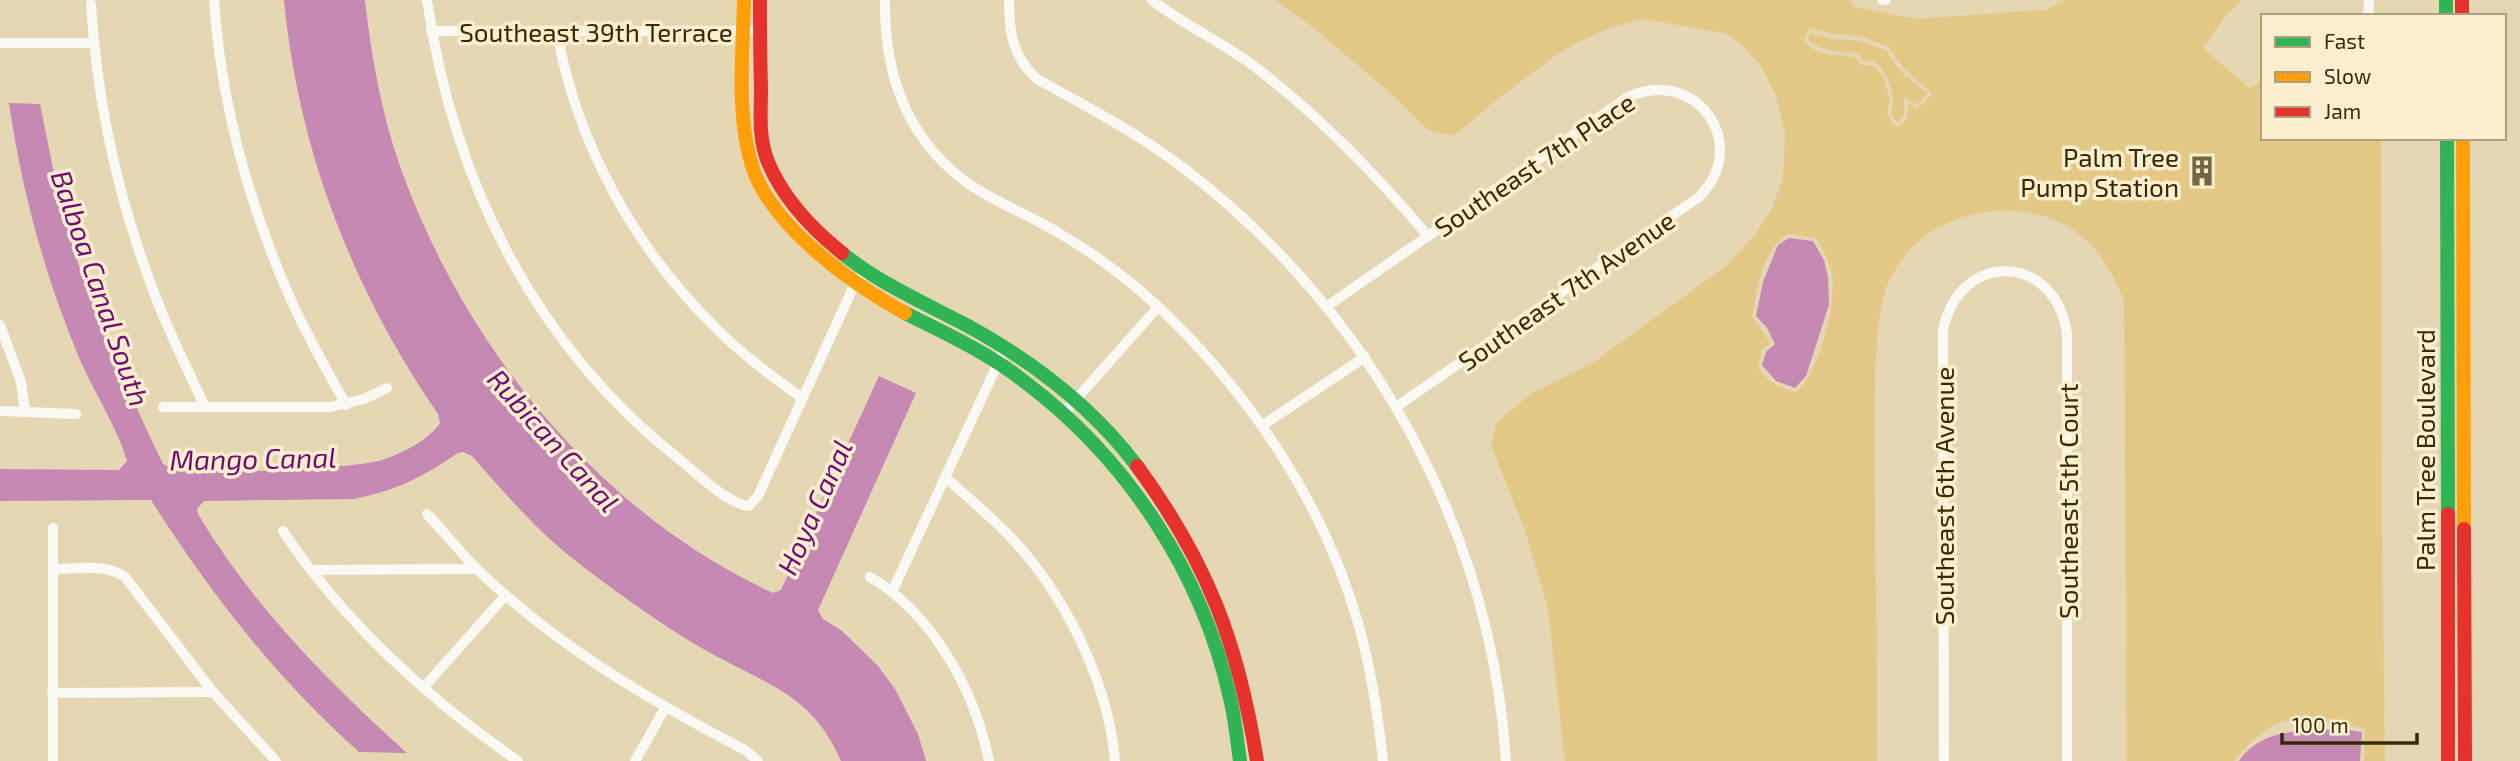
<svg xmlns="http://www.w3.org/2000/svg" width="2520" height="761" viewBox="0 0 2520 761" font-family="'Exo 2',sans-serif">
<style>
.green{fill:#e3c985;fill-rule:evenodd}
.water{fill:#c589b4}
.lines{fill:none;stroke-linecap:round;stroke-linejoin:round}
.street{stroke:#fbf9f4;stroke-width:10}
.fast{stroke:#30b455;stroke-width:14}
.slow{stroke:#ff9f0a;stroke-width:14}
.jam{stroke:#e5322d;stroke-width:14}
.labels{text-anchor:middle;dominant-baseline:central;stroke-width:7;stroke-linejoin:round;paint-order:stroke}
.street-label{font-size:26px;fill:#372a05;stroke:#fcefcf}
.poi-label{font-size:26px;fill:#372a05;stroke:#fcefcf;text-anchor:end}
.water-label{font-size:28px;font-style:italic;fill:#730a72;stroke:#fcefcf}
</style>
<rect width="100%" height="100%" fill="#e5d7b4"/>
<g class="green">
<path d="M1275,0H1851L1854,7L1916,19L2046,10L2065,0H2242L2225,16L2203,48L2249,88L2263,80V138H2381L2382,534L2385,761H2364L2365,729C2345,723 2300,716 2279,723C2266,727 2242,749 2234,761H2127L2124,300C2115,279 2105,258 2088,242C2038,192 1939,204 1900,262C1894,271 1886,284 1884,295C1876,324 1876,355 1875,385C1874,430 1875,476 1875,522C1876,602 1877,681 1877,761H1565L1548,608L1524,528L1491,445L1497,422L1531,394L1594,362L1726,266L1754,236L1771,211L1783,178L1785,132L1775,93L1760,64L1739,42L1724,33L1643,19L1612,27L1577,43L1555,56L1496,100L1461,130L1452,135L1443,134L1427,129L1386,89L1314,28ZM1811,28L1835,34L1860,36L1889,47C1895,58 1903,67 1911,75C1918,82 1928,86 1932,95L1917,109L1908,103L1907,118L1898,127L1894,126L1887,114L1890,101L1883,76L1873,66L1860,65L1856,58C1835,52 1818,59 1804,40L1808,30ZM1788,234L1816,238C1823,250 1829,260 1832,274C1837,301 1819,375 1796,392C1779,387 1769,383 1758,368L1762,350L1770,343L1752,316C1757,289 1762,249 1788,234Z"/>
<path d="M1810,33L1835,39L1860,41L1887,51C1895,69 1912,82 1928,93L1916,105L1904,98V115L1897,123L1891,113C1897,94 1888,75 1875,61H1863L1858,54C1839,49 1823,54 1808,39Z"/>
</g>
<g class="water">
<path d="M284,0H365C372,63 384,126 407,185C473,357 604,515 773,593L781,590L879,376L916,393L818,610L823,619L841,630L878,666L895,689L918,734L926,761H841C813,696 771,686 714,655C683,638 653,618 624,597C594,575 563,553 537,527C514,504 493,480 472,456L463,452L458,453C421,478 397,490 354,499L204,501L197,509L198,514C253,606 328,682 407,753L359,752C277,679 210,593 151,500L0,501V469L119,470L127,461C118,429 94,392 80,360C45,277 22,192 9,103L40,104C50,153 59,203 74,251C98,324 130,395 163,464C184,478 354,469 382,460C401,454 429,440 440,423L438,414C353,291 298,149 284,0Z"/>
<path d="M1789,238L1813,241L1824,260L1828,277L1829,305L1806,376L1795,388L1776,381L1762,365L1766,352L1775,344L1767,328L1756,316L1763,282L1778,245Z"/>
<path d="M2342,729L2362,732L2360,761H2239C2262,727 2306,731 2342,729Z"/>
</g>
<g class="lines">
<g class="street">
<path d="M214,0C221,104 249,205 291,300C307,336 327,370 346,405"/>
<path d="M427,0C453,180 534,345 679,459C696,473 728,504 749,506L758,496L852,290L865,270"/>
<path d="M885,0C884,74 906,139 969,184C997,203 1029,215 1057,232C1099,256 1140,288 1174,322C1259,407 1326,510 1359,626C1371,670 1378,715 1383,761"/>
<path d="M1009,0C1009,32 1012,56 1037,79C1087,107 1140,134 1186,170C1370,312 1491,528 1506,761"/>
<path d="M1152,0C1181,23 1216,39 1247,61C1315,111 1373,171 1428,236"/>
<path d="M1882,0H1886"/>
<path d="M91,4C97,103 119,202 155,295C169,333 188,370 205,407"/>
<path d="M2368,16L2369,0"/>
<path d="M431,31H751"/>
<path d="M557,32C577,145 636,251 719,331C744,356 773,377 802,398"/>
<path d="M0,43H93"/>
<path d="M1326,307L1628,97C1696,66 1752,144 1699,197L1396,407"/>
<path d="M0,325L21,382L25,412"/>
<path d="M163,407H330L364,399L387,388"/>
<path d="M0,411L76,414"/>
<path d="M1064,413L1158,307"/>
<path d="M1263,425L1365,357"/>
<path d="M946,478C973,502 1001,525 1024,552C1071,608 1109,688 1115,761"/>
<path d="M427,514C444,532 460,552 477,569C556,646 649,700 745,750L758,761"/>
<path d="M53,528V761"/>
<path d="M283,531C343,621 429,700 518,761"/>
<path d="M53,569C75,569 106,563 125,577L213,692L276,761"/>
<path d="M312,570L477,569"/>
<path d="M870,577C933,614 975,691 989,761"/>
<path d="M892,592L1005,348"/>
<path d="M424,687L506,595"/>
<path d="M52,693L213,692"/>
<path d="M635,761L665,708"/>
<path d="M1944,761L1943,330C1960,249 2056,253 2067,334V761"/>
</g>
<g class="fast">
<path d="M2446,0V16"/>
<path d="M2447,138L2448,514"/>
<path d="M842,253C880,284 925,303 968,326C1032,361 1093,408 1137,466"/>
<path d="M905,313C946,334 989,353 1025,382C1127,459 1202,572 1230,698C1235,718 1237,740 1240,761"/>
</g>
<g class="slow">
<path d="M744,0C743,55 736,113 752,166C771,226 852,284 905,313"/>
<path d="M2463,138L2464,529"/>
</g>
<g class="jam">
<path d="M760,0C760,29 760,58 761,87C761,112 758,138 768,162C783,199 811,228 842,253"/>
<path d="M2462,0V16"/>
<path d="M1137,466C1208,563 1238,643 1257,761"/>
<path d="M2448,514V761"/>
<path d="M2464,529L2465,761"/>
</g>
</g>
<defs>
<g id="building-bare" transform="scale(2.415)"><path d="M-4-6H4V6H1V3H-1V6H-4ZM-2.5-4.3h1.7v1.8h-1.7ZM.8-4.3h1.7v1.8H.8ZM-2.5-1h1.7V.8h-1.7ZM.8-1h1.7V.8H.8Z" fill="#746742" stroke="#fcefcf" stroke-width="2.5" paint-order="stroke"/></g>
</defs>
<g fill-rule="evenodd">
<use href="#building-bare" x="2202" y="171"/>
</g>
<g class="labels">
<g class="street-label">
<text x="596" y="31">Southeast 39th Terrace</text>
<text transform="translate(1534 164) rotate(-34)">Southeast 7th Place</text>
<text transform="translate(1566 290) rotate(-35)">Southeast 7th Avenue</text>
<text transform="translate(2424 450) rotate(-90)">Palm Tree Boulevard</text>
<text transform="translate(1943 496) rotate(-90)">Southeast 6th Avenue</text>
<text transform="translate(2067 501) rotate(-90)">Southeast 5th Court</text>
</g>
<g class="poi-label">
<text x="2179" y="156">Palm Tree<tspan x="2179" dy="30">Pump Station</tspan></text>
</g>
<g class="water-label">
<text transform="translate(101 288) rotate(71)">Balboa Canal South</text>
<text transform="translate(554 440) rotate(48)">Rubican Canal</text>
<text transform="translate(253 458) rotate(-1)">Mango Canal</text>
<text transform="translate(814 507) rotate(-66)">Hoya Canal</text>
</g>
</g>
<rect x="2261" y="14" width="245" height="126" fill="#fcefcf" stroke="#ada07e" stroke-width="2"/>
<rect x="2275" y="37" width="35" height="10" fill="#30b455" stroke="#ada07e" stroke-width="2"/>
<text x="2324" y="49" font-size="21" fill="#372a05">Fast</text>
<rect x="2275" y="72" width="35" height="10" fill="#ff9f0a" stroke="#ada07e" stroke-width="2"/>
<text x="2324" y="84" font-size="21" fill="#372a05">Slow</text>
<rect x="2275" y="107" width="35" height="10" fill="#e5322d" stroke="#ada07e" stroke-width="2"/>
<text x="2324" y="119" font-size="21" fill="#372a05">Jam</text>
<path d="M2282 733v10h135v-10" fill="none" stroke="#372a05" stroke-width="3.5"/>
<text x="2292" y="733" font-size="21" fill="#372a05" stroke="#fcefcf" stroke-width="5" paint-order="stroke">100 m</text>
</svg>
